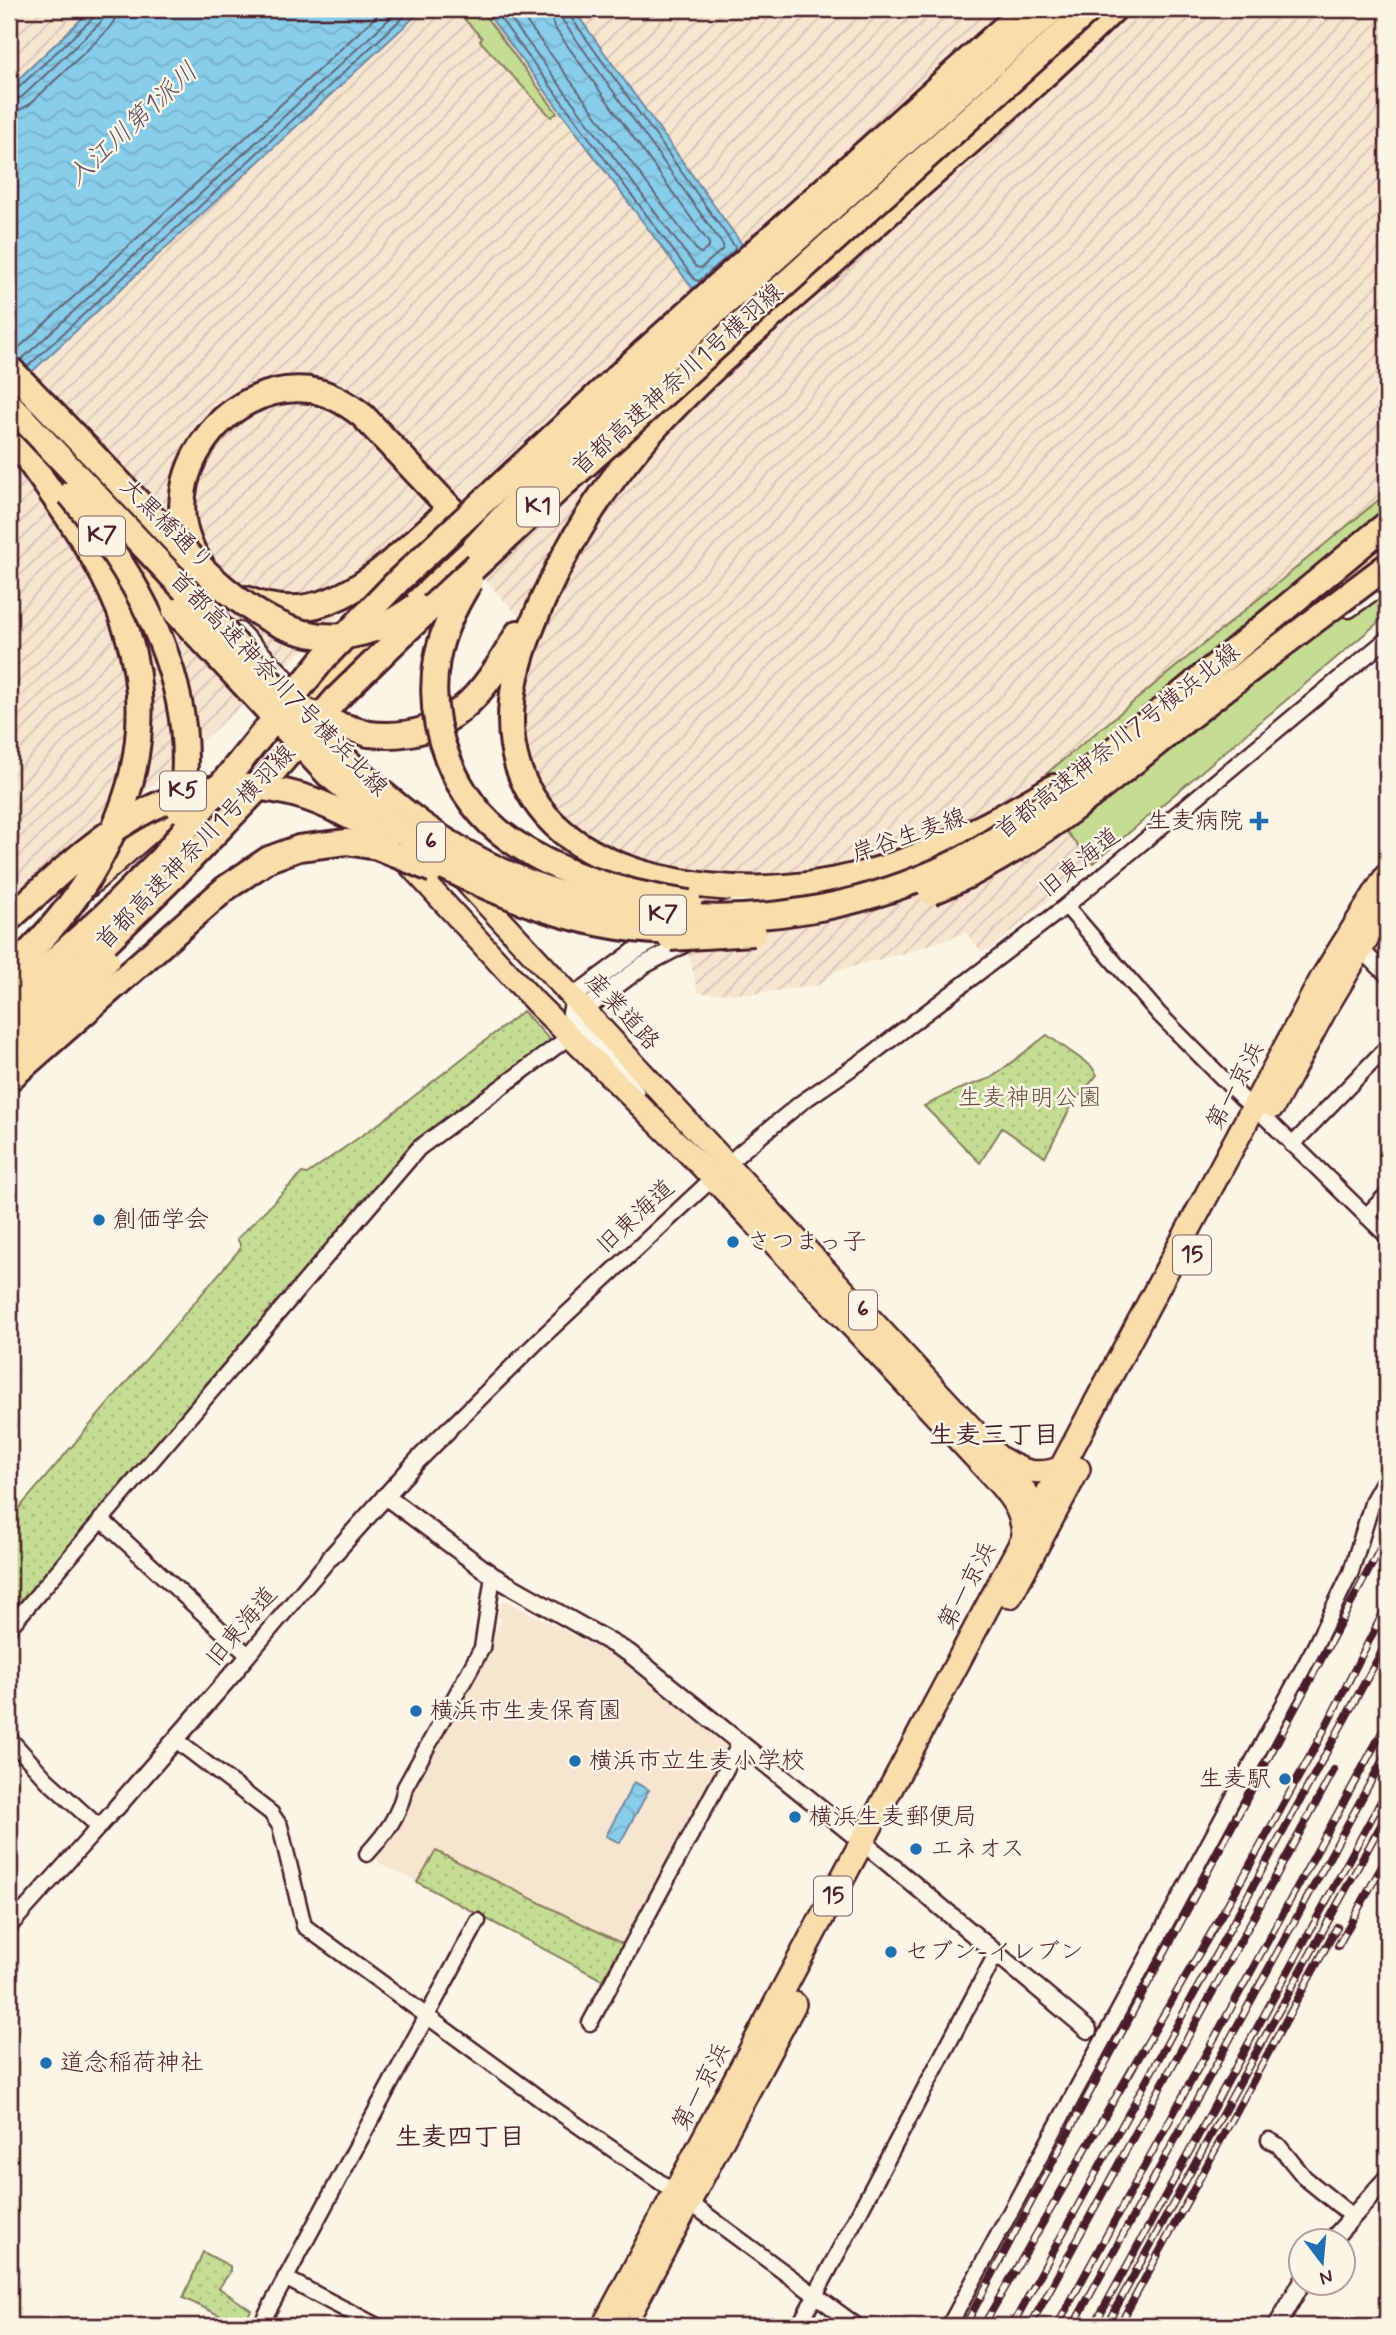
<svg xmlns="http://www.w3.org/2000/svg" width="1396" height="2335" viewBox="0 0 1396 2335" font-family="Mynerve,'Klee One',sans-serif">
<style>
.built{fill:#f8e5cf}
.industrial{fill:url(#industrial-furrows)}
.green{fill:#c5dd93;stroke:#887e5f;stroke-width:2}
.park{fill:url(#park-dots);stroke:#887e5f;stroke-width:2}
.water{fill:url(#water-waves);stroke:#6f879e;stroke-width:2}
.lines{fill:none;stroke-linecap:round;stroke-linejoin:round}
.shore{stroke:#636577;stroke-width:2}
.minor-casing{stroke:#4a1f2b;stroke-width:19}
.tertiary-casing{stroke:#4a1f2b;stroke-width:21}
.primary-casing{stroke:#4a1f2b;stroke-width:26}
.trunk-casing{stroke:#4a1f2b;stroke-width:28}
.motorway-casing{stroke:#4a1f2b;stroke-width:30}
.minor{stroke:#fcf5e5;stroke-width:14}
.tertiary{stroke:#fcf5e5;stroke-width:16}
.primary{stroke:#f8deab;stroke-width:21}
.trunk{stroke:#f8deab;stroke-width:23}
.motorway{stroke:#f8deab;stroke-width:24}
.rail-casing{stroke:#4a1f2b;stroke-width:8}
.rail{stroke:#fcf5e5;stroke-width:5;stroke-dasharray:16;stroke-linecap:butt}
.motorway-bridge-casing{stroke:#4a1f2b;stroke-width:30;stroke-linecap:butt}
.motorway-bridge{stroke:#f8deab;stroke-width:24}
.poi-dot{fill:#1f6fb2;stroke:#fcf5e5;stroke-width:2.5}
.labels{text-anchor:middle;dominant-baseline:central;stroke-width:5;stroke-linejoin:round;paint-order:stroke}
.shield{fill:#fcf5e5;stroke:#7f5f63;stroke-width:2}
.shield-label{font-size:23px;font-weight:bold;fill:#4a1f2b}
.street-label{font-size:24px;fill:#4a1f2b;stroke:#fcf5e5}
.poi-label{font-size:24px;fill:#4a1f2b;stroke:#fcf5e5;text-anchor:start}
.park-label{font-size:24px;fill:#694e45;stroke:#fcf5e5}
.water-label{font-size:26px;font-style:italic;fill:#5d5364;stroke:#fcf5e5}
.neighbourhood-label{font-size:26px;font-weight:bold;fill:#4a1f2b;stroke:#fcf5e5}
</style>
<defs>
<pattern id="industrial-furrows" width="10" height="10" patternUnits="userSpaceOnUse" patternTransform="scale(1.75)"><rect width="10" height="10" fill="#f8e5cf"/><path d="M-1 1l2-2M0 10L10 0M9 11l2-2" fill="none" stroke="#d6c4b2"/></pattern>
<pattern id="park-dots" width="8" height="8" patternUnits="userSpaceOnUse" patternTransform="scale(1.75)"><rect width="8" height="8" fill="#c5dd93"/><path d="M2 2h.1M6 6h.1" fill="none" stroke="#abbd7f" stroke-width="1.8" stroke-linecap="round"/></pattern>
<pattern id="water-waves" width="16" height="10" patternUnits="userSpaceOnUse" patternTransform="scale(1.75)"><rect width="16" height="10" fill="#88cdea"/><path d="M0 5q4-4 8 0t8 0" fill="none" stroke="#77b0c9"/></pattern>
</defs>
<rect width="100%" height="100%" fill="#fcf5e5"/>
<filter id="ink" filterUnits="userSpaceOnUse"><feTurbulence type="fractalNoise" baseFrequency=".0143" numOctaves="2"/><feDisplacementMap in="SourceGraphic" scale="14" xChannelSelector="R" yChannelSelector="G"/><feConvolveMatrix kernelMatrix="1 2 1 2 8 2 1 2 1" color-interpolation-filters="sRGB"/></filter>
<g filter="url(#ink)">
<path class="built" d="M503,1599L622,1660L730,1749L623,1944L436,1851L417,1882L380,1864L377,1858L396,1833L419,1772L487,1654L501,1619L498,1616Z"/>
<g class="industrial">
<path d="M9,9H92L9,88Z"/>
<path d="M423,9H484L696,293L629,346L390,564L322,634L9,913V394Z"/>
<path d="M573,9H1007L796,197L799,201L746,250Z"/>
<path d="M1130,9H1387V493L1029,788L1093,863L989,950L981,951L966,933L908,952L836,971L819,985L752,994L698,993L669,871L612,852L560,817L533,781L522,741L521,701L538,636L483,578L648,423L979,146Z"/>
</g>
<g class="green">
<path d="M455,9H480L557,113L551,117L480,41L482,38Z"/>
<path d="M1387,493V615L1093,863L1029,788Z"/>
</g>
<g class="park">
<path d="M523,1011L552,1042L415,1143L9,1618V1520L240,1249V1244L237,1239L302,1173L307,1174L381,1122Z"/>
<path d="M1047,1035L1091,1066L1097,1075L1072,1105L1045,1157L1002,1128L980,1163L924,1106L957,1090L991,1078Z"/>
<path d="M436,1851L623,1944L602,1980L417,1882Z"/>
<path d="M203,2252L230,2266V2272L219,2288L251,2310L242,2326L183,2298Z"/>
</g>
<g class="water">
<path d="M92,9H423L9,393V88Z"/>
<path d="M484,9H573L746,250L696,293Z"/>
<path d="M634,1782L649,1790L620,1843L606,1836Z"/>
</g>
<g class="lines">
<g class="shore">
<path d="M493,9L695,280L699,281L734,251L735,247L570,16L568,9"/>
<path d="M503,9L696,267L701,268L723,249V245L563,21L559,9"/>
<path d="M517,9L698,252L702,253L709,247V243L554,27L549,9"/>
<path d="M9,92L16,90L94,17L97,9"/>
<path d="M9,101L22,97L100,23L104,17L105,9"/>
<path d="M9,112L19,110L29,105L107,31L114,21L116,9"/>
<path d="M12,354L384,9"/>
<path d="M21,360L400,9"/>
<path d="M27,367L412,9"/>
</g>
<g class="minor-casing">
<g id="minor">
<path d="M1066,906L1159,1014L1242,1098L1266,1118L1387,1236"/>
<path d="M1360,948L1387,975"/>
<path d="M573,997L570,1013L574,1022L625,1076L637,1093"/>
<path d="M1292,1145L1387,1047"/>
<path d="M1366,1216L1387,1194"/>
<path d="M448,1430L541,1338L741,1152L802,1102L868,1057L1066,906L1387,639"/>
<path d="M101,1519L248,1655"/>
<path d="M9,1628L419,1148L569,1037"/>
<path d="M236,1670L331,1557"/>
<path d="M9,1738L47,1780L99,1827"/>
<path d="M177,1741L271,1813L280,1826L304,1926L547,2104L689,2202L857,2326"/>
<path d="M367,1854C386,1833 400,1815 405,1787L482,1648L493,1576"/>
<path d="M9,1927L116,1808"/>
<path d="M590,2023L740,1743"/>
<path d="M1269,2140L1278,2145L1305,2178L1352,2216"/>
<path d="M285,2278L377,2326"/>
<path d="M260,2326L478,1921"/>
<path d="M799,2326L996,1954"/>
<path d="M949,2326L1314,1648L1351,1572L1373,1500L1387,1475"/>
</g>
</g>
<g class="tertiary-casing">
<g id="tertiary">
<path d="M1349,609L1387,582"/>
<path d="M239,631L292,684"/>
<path d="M726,910L778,896"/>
<path d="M573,997L635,951L666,933"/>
<path d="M585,1009L644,965L688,942"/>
<path d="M385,1496L493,1576L629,1653L887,1862L1088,2030"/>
<path d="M331,1557L418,1460L448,1430"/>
<path d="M116,1808L236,1670"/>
<path d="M1332,2240L1387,2178"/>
<path d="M1277,2326L1302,2282"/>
</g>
</g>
<g class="primary-casing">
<g id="primary">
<path d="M297,721L371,645"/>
<path d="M403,858L536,1003L701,1166L990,1474C1008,1494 1023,1510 1023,1538"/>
<path d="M462,878L998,1456L1035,1503L1042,1524"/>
<path d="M86,888L191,796"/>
<path d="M1003,1459C1023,1472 1039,1476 1062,1467"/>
</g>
</g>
<g class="trunk-casing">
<g id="trunk">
<path d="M1273,1106L1326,1007L1384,910"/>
<path d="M1010,1596L1078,1469"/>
<path d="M604,2326L1323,977L1387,875"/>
<path d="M623,2326L794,2004"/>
</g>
</g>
<g class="motorway-casing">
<g id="motorway">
<path d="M755,291L823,238"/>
<path d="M9,439L39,472"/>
<path d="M29,461C102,563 164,651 130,784"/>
<path d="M121,556L175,611"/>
<path d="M201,564C146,489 221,379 310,390C330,393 348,404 363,416L467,526"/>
<path d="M1322,592L1387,542"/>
<path d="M246,599C328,634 387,565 444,515"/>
<path d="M371,645L491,533"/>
<path d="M369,734C449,743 483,695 518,633"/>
<path d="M1054,787C930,863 804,912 657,877C596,862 539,829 518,767C503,720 514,670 532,626C558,560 594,500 639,446C700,374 780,310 850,247C938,168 1030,92 1114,9"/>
</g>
</g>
<use href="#minor" class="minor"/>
<use href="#tertiary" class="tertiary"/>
<use href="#primary" class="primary"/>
<use href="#trunk" class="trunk"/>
<use href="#motorway" class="motorway"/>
<g class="rail-casing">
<g id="rail">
<path d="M1338,1946L1387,1857"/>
<path d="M965,2326L1387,1536"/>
<path d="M983,2326L1241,1881L1320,1738L1387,1605"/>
<path d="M1012,2326L1387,1642"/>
<path d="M1030,2326L1334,1770"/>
<path d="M1057,2326L1387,1723"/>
<path d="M1073,2326L1387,1752"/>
<path d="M1094,2326L1387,1790"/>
<path d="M1106,2326L1387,1814"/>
<path d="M1119,2326L1337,1927"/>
</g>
</g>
<use href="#rail" class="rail"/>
<g class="motorway-bridge-casing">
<g id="motorway-bridge">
<path d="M9,368C52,412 95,457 138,502C213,580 300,691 416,606"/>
<path d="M9,404C82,481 156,559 229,637C290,703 349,771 421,824C570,932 772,945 938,871C990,848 1035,813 1080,778L1387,524"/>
<path d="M70,494C142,581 203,693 180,810"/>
<path d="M476,546L533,485L703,323L1054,9"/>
<path d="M470,581C455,605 442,630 437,659C425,725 454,800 509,839C559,875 628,894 689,903"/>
<path d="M175,611L329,775L386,821L442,856"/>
<path d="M306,711L332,723L369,734"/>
<path d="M421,855C504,899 591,933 686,932"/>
<path d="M931,892C1029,853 1108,782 1189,717C1254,665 1321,616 1387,566"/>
<path d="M9,919C96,840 175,757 304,797C332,806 360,822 386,836"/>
<path d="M670,938L754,933"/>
<path d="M9,972C67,917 107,862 130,784"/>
<path d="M9,1001L106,914L162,858L324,658L400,579L645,351L1025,9"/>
<path d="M9,1029L94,954L171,879L265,781L336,699L408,629L565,483L1090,9"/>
<path d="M22,1046L59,1012L107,960"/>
<path d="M9,1079L226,888L269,859L299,848L347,842L377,847L433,870"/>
</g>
</g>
<use href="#motorway-bridge" class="motorway-bridge"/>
</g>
</g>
<g class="poi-dot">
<path d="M1255.5 810.5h7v7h7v7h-7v7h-7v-7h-7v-7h7z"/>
<circle cx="99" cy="1220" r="7"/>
<circle cx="733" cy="1242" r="7"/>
<circle cx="416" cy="1711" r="7"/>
<circle cx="575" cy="1761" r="7"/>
<circle cx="1285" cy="1779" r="7"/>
<circle cx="795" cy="1817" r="7"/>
<circle cx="916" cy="1849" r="7"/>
<circle cx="891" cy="1952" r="7"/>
<circle cx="46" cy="2063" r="7"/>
</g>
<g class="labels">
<g class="shield">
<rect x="517" y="487.5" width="42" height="39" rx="5"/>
<rect x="79" y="516.5" width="46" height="39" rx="5"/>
<rect x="160" y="771.5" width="46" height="39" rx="5"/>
<rect x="417" y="822.5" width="28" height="39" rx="5"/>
<rect x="640" y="895.5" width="46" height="39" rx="5"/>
<rect x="1173" y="1235.5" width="38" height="39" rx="5"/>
<rect x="849" y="1290.5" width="28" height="39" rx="5"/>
<rect x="814" y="1876.5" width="38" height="39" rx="5"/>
</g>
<g class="shield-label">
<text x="538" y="507">K1</text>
<text x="102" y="536">K7</text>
<text x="183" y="791">K5</text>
<text x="431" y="842">6</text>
<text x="663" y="915">K7</text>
<text x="1192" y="1255">15</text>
<text x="863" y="1310">6</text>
<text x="833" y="1896">15</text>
</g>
<g class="street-label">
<text transform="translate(678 380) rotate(-42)">首都高速神奈川1号横羽線</text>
<text transform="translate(166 525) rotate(45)">大黒橋通り</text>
<text transform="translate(278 684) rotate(46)">首都高速神奈川7号横浜北線</text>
<text transform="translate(1118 742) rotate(-38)">首都高速神奈川7号横浜北線</text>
<text transform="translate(909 836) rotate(-19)">岸谷生麦線</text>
<text transform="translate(196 848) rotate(-46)">首都高速神奈川1号横羽線</text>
<text transform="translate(1080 863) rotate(-39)">旧東海道</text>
<text transform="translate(622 1012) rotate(47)">産業道路</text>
<text transform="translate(1236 1086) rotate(-62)">第一京浜</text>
<text transform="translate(636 1217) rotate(-43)">旧東海道</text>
<text transform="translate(968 1586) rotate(-62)">第一京浜</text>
<text transform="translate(242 1627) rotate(-50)">旧東海道</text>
<text transform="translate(702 2087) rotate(-62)">第一京浜</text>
</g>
<g class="poi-label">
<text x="1243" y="821" text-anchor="end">生麦病院</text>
<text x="113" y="1220">創価学会</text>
<text x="747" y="1242">さつまっ子</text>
<text x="430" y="1711">横浜市生麦保育園</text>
<text x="589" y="1761">横浜市立生麦小学校</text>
<text x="1271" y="1779" text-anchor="end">生麦駅</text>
<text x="809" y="1817">横浜生麦郵便局</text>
<text x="930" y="1849">エネオス</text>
<text x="905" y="1952">セブン-イレブン</text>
<text x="60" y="2063">道念稲荷神社</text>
</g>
<g class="park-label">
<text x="1030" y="1098">生麦神明公園</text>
</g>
<g class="water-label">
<text transform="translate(133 125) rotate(-43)">入江川第1派川</text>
</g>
<g class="neighbourhood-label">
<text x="994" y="1436">生麦三丁目</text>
<text x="460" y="2138">生麦四丁目</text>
</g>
</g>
<rect width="1396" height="2335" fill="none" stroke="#fcf5e5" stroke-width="35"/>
<rect x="18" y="18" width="1361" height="2300" fill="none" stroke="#4a1f2b" stroke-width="2.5" filter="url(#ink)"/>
<g transform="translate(1322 2262) rotate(164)"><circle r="33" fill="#fcf5e5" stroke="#b59f9b" stroke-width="2"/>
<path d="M0-5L12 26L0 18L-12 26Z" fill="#1f6fb2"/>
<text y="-10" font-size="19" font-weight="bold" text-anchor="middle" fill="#4a1f2b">N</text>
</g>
</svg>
